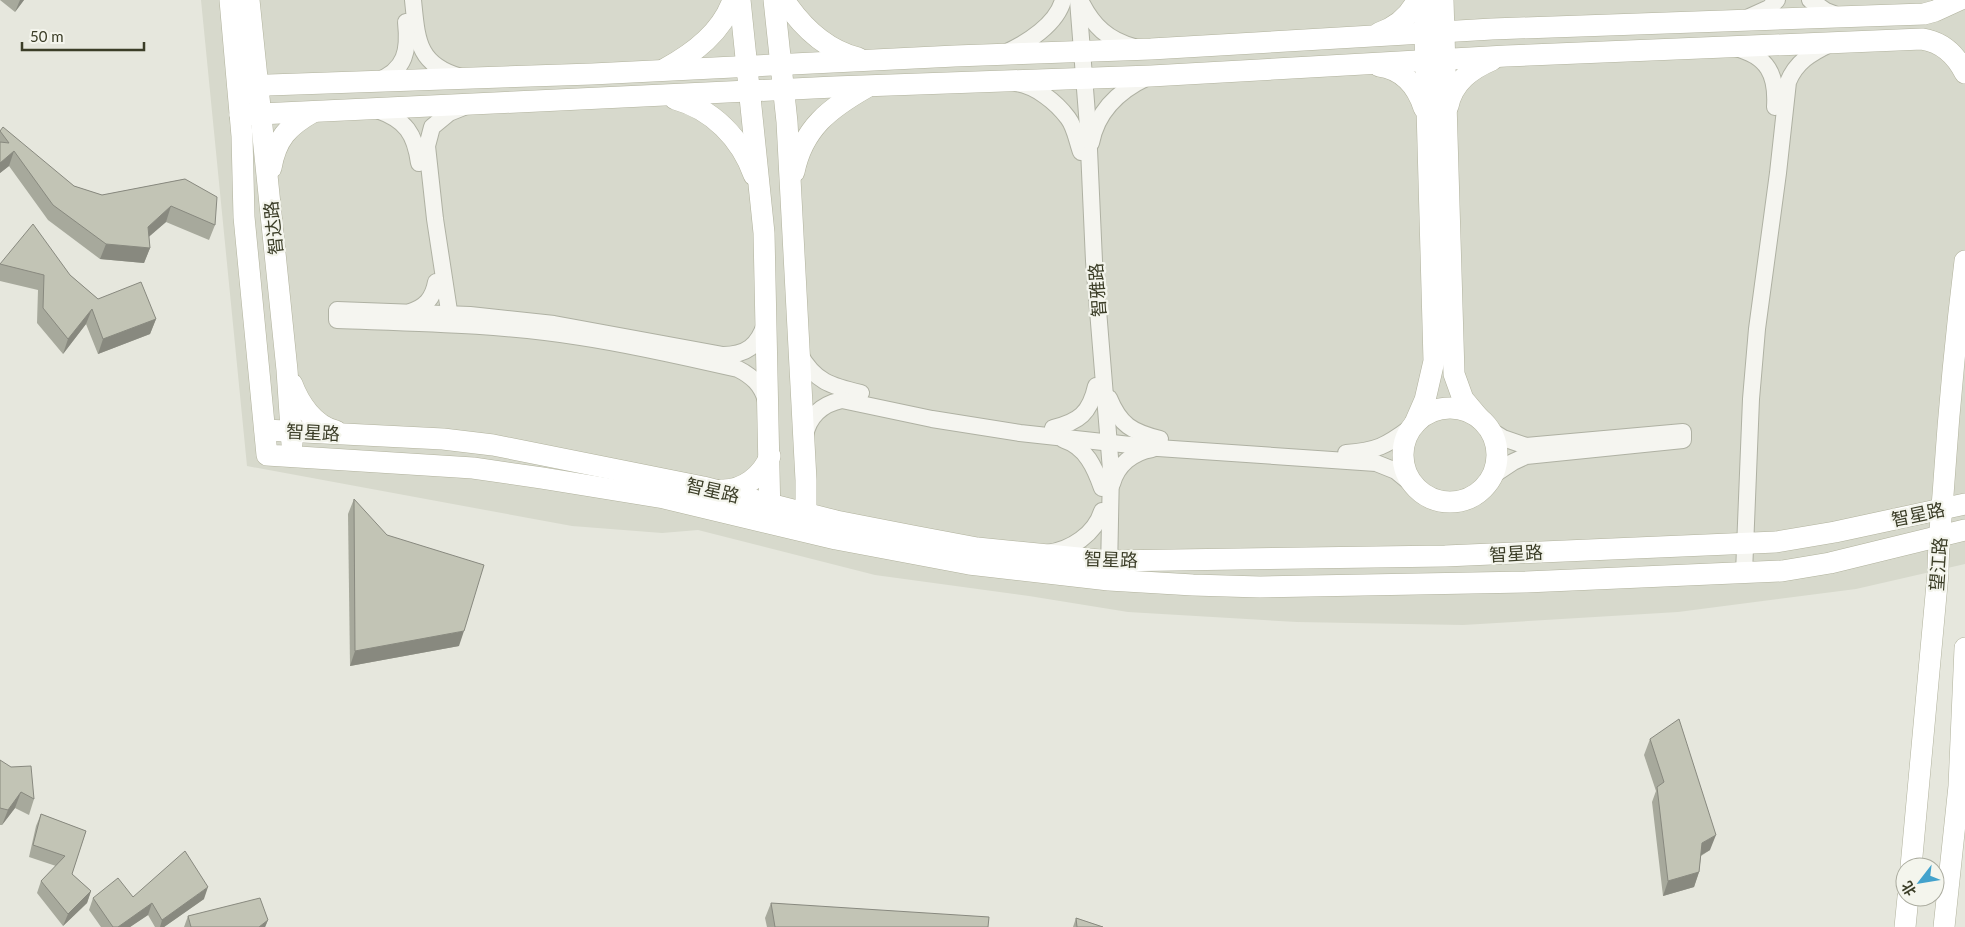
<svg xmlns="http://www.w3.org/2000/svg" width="1965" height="927" viewBox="0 0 1965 927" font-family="Lato,'Noto Sans SC',sans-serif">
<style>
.built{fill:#d7d9cc}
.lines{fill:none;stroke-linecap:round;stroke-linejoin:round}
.minor-casing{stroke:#afb1a3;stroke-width:18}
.major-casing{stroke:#b1b29d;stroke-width:22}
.minor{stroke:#f5f5f0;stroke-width:16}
.major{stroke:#fff;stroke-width:21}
.wall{fill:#a7a99c}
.shaded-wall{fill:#88897f}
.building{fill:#c2c4b5;stroke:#88897f}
.labels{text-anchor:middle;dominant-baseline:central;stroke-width:4.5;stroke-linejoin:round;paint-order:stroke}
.street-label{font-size:18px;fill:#3b3d27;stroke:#f4f5ed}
</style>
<rect width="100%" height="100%" fill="#e6e7dd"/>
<path class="built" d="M201,0H1965V564L1856,589L1678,612L1463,625L1297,622L1128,612L1029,596L875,575L698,530L662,533L572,526L247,466Z"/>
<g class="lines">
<g class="minor-casing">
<g id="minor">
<path d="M413,0C417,39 417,65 461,77"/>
<path d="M1078,0L1088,127L1094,261L1111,470L1109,571"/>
<path d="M1810,0L1826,11L1839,16"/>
<path d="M1081,2C1093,26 1108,40 1134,47"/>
<path d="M1747,18L1769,8L1777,0"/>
<path d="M1735,48C1768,56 1777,75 1775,107"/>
<path d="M1005,53C1027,43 1057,24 1063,0"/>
<path d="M377,81C406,70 409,50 406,22"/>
<path d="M1016,83C1036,86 1056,102 1068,118C1075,127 1077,141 1081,152"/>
<path d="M377,110C406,120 415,134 419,163"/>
<path d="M1091,143C1097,111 1120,90 1148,77"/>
<path d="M410,312C425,307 433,299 436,282"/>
<path d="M451,324L435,219L427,146L432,127L449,113L464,107"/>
<path d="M765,324C758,346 746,355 723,355L554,324L470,315L337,310V320C419,323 500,324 581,337C634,345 686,357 738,369C752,376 762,385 766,401"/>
<path d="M799,353C815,382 831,386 861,393"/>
<path d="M1109,398C1120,425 1132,432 1160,439"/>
<path d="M1053,428C1079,422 1090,413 1096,386"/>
<path d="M1490,430L1503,438L1526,446L1683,432V440L1526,456L1513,462L1492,476"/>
<path d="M805,436C809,415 823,404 842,400L932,419L1020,433L1158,448L1376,463L1396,471L1413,485"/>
<path d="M1064,440C1086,447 1095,468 1102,488"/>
<path d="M1346,453C1376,451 1386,446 1410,428"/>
<path d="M1112,484C1117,465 1133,452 1152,449"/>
<path d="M1047,553C1071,550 1095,534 1102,511"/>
<path d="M1744,573L1751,399L1757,329L1778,173L1788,82C1796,62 1811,53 1830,44"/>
</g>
</g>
<g class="major-casing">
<g id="major">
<path d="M230,0L242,136L244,217L267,455L473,468L542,478L664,498L836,539L969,564L1109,580L1193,585L1260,587L1526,582L1782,571L1830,563L1965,530"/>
<path d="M249,0L287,370L292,444"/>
<path d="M740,0L764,233L770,518"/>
<path d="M774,0L787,122L806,480V526"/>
<path d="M784,0C802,27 826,50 858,58"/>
<path d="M1443,0L1454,374L1463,399L1479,418"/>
<path d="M1379,33C1396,27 1409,17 1417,0"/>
<path d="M1379,66C1403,69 1417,86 1424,108"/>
<path d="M665,69C694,53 722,32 733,0"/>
<path d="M238,86L592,74L955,56L1151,49L1492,29L1924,14L1935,11L1959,0"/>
<path d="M675,99C712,109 741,138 754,175"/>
<path d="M1448,106C1453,82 1471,69 1492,60"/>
<path d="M240,115L834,87L1151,76L1506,56L1922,39C1942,42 1956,55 1965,73"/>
<path d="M271,168C276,139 288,126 313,112"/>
<path d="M794,172C803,128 830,108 867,87"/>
<path d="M292,384C299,403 314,426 336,431"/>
<circle cx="1450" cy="455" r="47"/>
<path d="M1415,423L1425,400L1434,361L1424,0"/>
<path d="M265,430L443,439L493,445L703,487L836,521L913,536L977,548L1109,561L1445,556L1776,542L1835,532L1965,504"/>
<path d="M721,490C743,491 762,476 770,456"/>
<path d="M1911,867L1938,573C1938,542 1942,512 1944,481C1949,408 1956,334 1965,261"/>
<path d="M1905,927L1908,897"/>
<path d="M1944,927L1959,786L1965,648"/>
</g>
</g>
<use href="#minor" class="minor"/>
<use href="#major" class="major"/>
</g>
<g class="wall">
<path d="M0,0H24L15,12Z"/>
<path d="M0,130L74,186L102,195L185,179L215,225L209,240L166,222L149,236L150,248L144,263L100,259L48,220L9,166L0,173Z"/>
<path d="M0,264L70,275L98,299L156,319L150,334L98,354L86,324L63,354L37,323L38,290L0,281Z"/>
<path d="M354,499L459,646L350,666L348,514Z"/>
<path d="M1650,739L1710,850L1701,856L1699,872L1694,887L1663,896L1652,802L1656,791L1644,755Z"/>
<path d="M0,760L34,799L29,815L15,808L2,825H0Z"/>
<path d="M41,814L86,831L72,874L91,891L87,903L63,926L37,893L41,881L56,866L29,857L36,826Z"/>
<path d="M133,897L204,899L164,927H155L148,915L130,927H101L89,910L93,898Z"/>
<path d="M771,903L988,927H767L765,918Z"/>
<path d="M188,916L268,920L265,927H184Z"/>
<path d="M1076,918L1103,927H1073Z"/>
</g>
<g class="shaded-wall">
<path d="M20,0H24L15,12Z"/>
<path d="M14,151L9,166L0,173V163Z"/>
<path d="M171,206L166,222L143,242L148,227Z"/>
<path d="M106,244L150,248L144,263L100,259Z"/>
<path d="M92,309L86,324L63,354L68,339Z"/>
<path d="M156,319L150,334L98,354L103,339Z"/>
<path d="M464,631L459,646L350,666L355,651Z"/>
<path d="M21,792L15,808L2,825L8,810Z"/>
<path d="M1716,835L1710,850L1696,858L1702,843Z"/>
<path d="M1699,872L1694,887L1663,896L1668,881Z"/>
<path d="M208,887L204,899L164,927H160L162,920Z"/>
<path d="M91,891L87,903L63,926L68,914Z"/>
<path d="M152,903L148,915L130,927H118Z"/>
<path d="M268,920L265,927H259Z"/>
</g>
<g class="building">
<path d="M3,127L74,186L102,195L185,179L217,197L215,225L171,206L148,227L150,248L106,244L53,205L14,151L0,163V142L9,143L0,131Z"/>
<path d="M33,224L70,275L98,299L141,282L156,319L103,339L92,309L68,339L43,308L44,275L0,264Z"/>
<path d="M354,499L387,535L484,565L464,631L355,651Z"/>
<path d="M1679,719L1716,835L1702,843L1699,872L1668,881L1657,787L1664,782L1650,739Z"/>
<path d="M0,760L11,767L31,766L34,799L21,792L8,810L0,808Z"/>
<path d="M41,814L86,831L72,874L91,891L68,914L41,881L65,856L33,845Z"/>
<path d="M185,851L208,887L162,920L152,903L118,927H113L93,898L118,878L133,897Z"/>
<path d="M260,898L268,920L259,927H191L188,916Z"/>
<path d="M771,903L989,917L988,927H775Z"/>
<path d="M1076,918L1103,927H1077Z"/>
</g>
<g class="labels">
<g class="street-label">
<text transform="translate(273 228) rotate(-96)">智达路</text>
<text transform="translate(1097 290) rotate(-94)">智雅路</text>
<text transform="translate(313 432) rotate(3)">智星路</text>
<text transform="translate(713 490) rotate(13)">智星路</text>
<text transform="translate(1918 514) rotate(-12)">智星路</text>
<text transform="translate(1516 553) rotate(-3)">智星路</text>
<text transform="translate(1111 559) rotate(2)">智星路</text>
<text transform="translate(1938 564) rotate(-86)">望江路</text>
</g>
</g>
<g transform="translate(1920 882) rotate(239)"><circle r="24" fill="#f4f5ed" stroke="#aaab9e"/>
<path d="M0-4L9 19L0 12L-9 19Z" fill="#43a2cc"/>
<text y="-8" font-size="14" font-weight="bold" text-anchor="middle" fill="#3b3d27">北</text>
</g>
<path d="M22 42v8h122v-8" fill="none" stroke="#3b3d27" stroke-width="2.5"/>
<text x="30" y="42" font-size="15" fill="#3b3d27" stroke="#f4f5ed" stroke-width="4" paint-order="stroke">50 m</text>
</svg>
